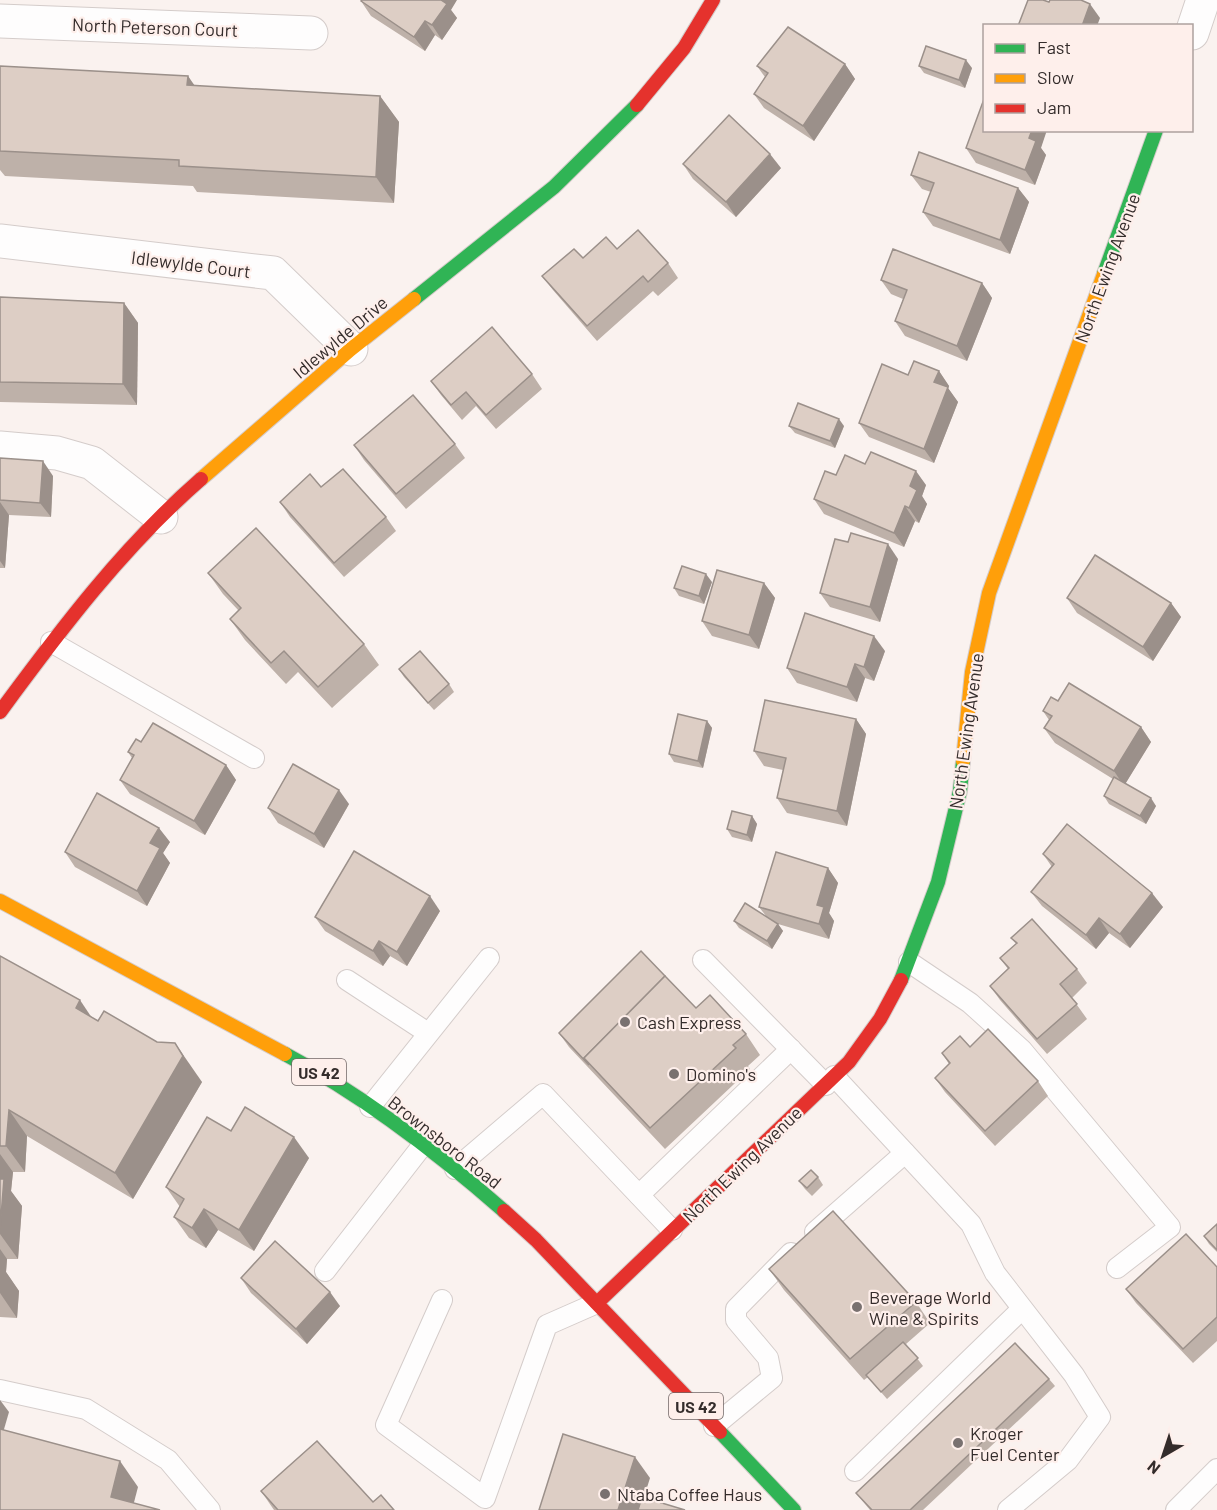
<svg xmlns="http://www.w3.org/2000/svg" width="1217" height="1510" viewBox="0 0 1217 1510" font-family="Barlow,sans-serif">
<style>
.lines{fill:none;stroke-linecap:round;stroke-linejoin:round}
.lane-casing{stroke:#d4ccca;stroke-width:22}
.street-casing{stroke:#d4ccca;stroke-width:35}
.fast-casing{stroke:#d4ccca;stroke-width:16}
.slow-casing{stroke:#d4ccca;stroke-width:16}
.jam-casing{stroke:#d4ccca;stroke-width:16}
.lane{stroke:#fefdfd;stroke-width:20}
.street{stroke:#fefdfd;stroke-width:33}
.fast{stroke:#30b455;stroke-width:14}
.slow{stroke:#ff9f0a;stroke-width:14}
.jam{stroke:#e5322d;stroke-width:14}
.wall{fill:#beb1a9}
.shaded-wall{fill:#9b908a}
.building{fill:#ddcec5;stroke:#9b908a;stroke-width:1.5}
.poi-dot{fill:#797170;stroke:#feefeb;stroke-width:2}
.labels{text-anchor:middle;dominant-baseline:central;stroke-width:4.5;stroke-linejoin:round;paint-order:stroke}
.shield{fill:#feefeb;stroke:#716665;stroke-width:1.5}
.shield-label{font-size:16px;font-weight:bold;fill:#342c2b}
.street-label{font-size:18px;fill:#342c2b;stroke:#feefeb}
.poi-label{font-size:18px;fill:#342c2b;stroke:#feefeb;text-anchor:start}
</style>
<rect width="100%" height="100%" fill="#faf2ef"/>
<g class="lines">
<g class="lane-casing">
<g id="lane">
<path d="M51,642L254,758"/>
<path d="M703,960L826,1085"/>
<path d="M909,962L970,1003L1022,1050L1170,1227L1117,1268"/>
<path d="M347,980L428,1033"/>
<path d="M834,1076L971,1224L995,1273L1074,1375L1100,1417L1068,1460L1008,1510"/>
<path d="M370,1107L489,958"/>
<path d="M455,1169L543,1094L672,1230"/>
<path d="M639,1195L791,1049"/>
<path d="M815,1232L905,1153"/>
<path d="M325,1271L422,1146"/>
<path d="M442,1300L386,1425L485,1498L547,1325L597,1303"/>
<path d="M0,1390L86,1409L168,1460L210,1510"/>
<path d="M714,1426L772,1378L768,1358L736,1320V1309L791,1253"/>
<path d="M855,1471L1022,1309"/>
<path d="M1176,1510L1217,1469"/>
</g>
</g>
<g class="street-casing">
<g id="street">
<path d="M0,21L311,33"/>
<path d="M1192,33L1203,0"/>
<path d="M0,241L273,273L351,349"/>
<path d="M0,448L57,453L92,463L161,517"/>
</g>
</g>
<g class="fast-casing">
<g id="fast">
<path d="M1104,274L1156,130"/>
<path d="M414,299L554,187L637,105"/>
<path d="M901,980L938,882L960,791L963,761"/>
<path d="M285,1054C364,1096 437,1152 504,1211"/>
<path d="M720,1432L794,1510"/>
</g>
</g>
<g class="slow-casing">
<g id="slow">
<path d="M201,479L351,349L414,299"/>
<path d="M963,761L972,672L989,593L1104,274"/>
<path d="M0,901L285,1054"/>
</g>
</g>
<g class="jam-casing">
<g id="jam">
<path d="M637,105L684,48L713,0"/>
<path d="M0,712C61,629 123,547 201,479"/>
<path d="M504,1211L536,1240L720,1432"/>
<path d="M597,1303L849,1062L880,1019L901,980"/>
</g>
</g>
<use href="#lane" class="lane"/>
<use href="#street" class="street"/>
<use href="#fast" class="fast"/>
<use href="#slow" class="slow"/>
<use href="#jam" class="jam"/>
</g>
<g class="wall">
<path d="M361,1L451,10L457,18L442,40L435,35L425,51L371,16Z"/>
<path d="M845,64L855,79L814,141L764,108L754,94L765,77L757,66Z"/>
<path d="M0,66L188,76L194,86L380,96L399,122L394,203L197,192L193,186L5,176L0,170Z"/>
<path d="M919,66L972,68L965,88L924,73Z"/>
<path d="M966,148H1041L1046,155L1035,185L976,163Z"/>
<path d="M683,164L781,168L736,217L693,179Z"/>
<path d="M911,175L1018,188L1029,202L1010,254L933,226L923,212L931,192L922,189Z"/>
<path d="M617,249L668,263L678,278L658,296L653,291L597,341L553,290L542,276L583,258Z"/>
<path d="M881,280L982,283L992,298L967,361L905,336L895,321L903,299L891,294Z"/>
<path d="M0,297L124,303L138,323L137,405L0,402Z"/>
<path d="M939,371L949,386L948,388L958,402L934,463L869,437L859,423L908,375Z"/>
<path d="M532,374L542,389L496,429L476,406L462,420L441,395L431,381Z"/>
<path d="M789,426H844L835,448L795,433Z"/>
<path d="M455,444L465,458L406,509L364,460L354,445Z"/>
<path d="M0,458L53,476L51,517L9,515L5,568H0Z"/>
<path d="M865,464L926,485L922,496L927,504L919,523L915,521L904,547L824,514L814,499L836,475Z"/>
<path d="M321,487L386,517L396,531L344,577L290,517L280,502Z"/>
<path d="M848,542L898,559L880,622L830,607L820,593Z"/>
<path d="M208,573L364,644L379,665L332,708L298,672L286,684L245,640L230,619L239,611L223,594Z"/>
<path d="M712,582L704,604L679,596L674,588Z"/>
<path d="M764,583L775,598L759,649L712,636L702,621Z"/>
<path d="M1067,598L1171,603L1181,617L1153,661L1077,613Z"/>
<path d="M885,651L874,681L865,678L857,702L797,683L787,668Z"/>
<path d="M399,669L449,684L454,692L434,710L404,677Z"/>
<path d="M1058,701L1141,727L1151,742L1125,784L1156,806L1146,824L1109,804L1104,796L1113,779L1055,743L1044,728L1049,720L1043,711Z"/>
<path d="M856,719L866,734L847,826L787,813L777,798L783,770L764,766L754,751Z"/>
<path d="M707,721L712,728L703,768L674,762L669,754Z"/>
<path d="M128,752L226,765L236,780L205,835L130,794L120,780L132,758Z"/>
<path d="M349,804L324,848L278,823L268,808Z"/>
<path d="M752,816L757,824L752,842L732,837L727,829Z"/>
<path d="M170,842L163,853L170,863L147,906L75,867L65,852Z"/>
<path d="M1043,854L1163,907L1130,948L1109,933L1096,949L1042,906L1031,892L1052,867Z"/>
<path d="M828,868L838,883L829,913L834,921L829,939L778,924L783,931L772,949L739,928L734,921L766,916L759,907Z"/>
<path d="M440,911L407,966L390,956L383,966L325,931L315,917Z"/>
<path d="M1011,938L1077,969L1087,983L1072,998L1087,1019L1047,1054L1000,1000L990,986L1008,969L1000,958L1016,944Z"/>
<path d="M0,956L92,1017L202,1082L133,1199L27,1136L25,1172H13L11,1191L22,1206L18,1259H7L6,1272L19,1291L17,1318L0,1317Z"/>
<path d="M665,976L696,1008L746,1034L760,1055L748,1066L750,1069L665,1149L569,1047L559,1033Z"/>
<path d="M942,1053L1038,1081L1048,1096L995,1146L945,1092L935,1078L949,1064Z"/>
<path d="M231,1131L309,1158L254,1251L218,1230L206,1248L189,1238L174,1217L180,1207L166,1187Z"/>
<path d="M818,1177L823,1185L812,1196L805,1189L799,1181Z"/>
<path d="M1217,1224V1252L1209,1244L1204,1236Z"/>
<path d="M1217,1267V1341L1193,1363L1136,1303L1126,1289Z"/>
<path d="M769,1269L916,1302L930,1323L906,1344L923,1366L887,1399L868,1377L864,1380L784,1290Z"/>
<path d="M241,1278L340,1306L307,1344L251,1293Z"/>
<path d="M1049,1379L1055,1386L923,1510H870L856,1493Z"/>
<path d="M261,1491L373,1502L394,1510H274Z"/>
</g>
<g class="shaded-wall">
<path d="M440,0H457L451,10L457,18L442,40L432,25Z"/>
<path d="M1090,4L1100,18L1097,26H1082Z"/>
<path d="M425,21L435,35L425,51L414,37Z"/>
<path d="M966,60L972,68L965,88L959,80Z"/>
<path d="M845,64L855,79L814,141L803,126Z"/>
<path d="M188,76L206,102L187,85Z"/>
<path d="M380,96L399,122L394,203L376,177Z"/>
<path d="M1032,130H1047L1041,148L1046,155L1035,185L1025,170L1029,138Z"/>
<path d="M770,154L781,168L736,217L726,202Z"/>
<path d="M1018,188L1029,202L1010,254L1000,240Z"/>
<path d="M982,283L992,298L967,361L957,346Z"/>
<path d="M124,303L138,323L137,405L123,384Z"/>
<path d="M939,371L949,386L948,388L958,402L934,463L924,449L934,382Z"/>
<path d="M839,419L844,426L835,448L830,441Z"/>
<path d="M43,461L53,476L51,517L40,503Z"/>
<path d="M916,471L926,485L922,496L927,504L919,523L909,508L910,486Z"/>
<path d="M0,502L9,515L5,568L0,561Z"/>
<path d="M905,506L915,521L904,547L894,533Z"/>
<path d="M888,544L898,559L880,622L870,607Z"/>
<path d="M706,574L712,582L704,604L699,596Z"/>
<path d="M764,583L775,598L759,649L749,635Z"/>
<path d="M1171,603L1181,617L1153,661L1143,647Z"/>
<path d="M874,636L885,651L874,681L864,667Z"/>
<path d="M855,664L865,678L857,702L847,687Z"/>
<path d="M856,719L866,734L847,826L837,811Z"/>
<path d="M707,721L712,728L703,768L698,761Z"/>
<path d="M1141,727L1151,742L1124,786L1114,771Z"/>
<path d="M226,765L236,780L205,835L194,821Z"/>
<path d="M339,790L349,804L324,848L314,834Z"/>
<path d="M1151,798L1156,806L1146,824L1140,816Z"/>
<path d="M752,816L757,824L752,842L747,835Z"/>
<path d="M159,828L170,842L163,853L170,863L147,906L137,891L150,843Z"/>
<path d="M828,868L838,883L829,913L834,921L829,939L819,924L817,905Z"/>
<path d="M1152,893L1163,907L1130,948L1120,934Z"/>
<path d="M430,896L440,911L407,966L397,952Z"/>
<path d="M1099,918L1109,933L1096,949L1086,935Z"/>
<path d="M778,924L783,931L772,949L767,941Z"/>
<path d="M379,941L390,956L383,966L373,951Z"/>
<path d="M80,1000L98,1027L76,1008Z"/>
<path d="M175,1043L202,1082L133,1199L115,1173Z"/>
<path d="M9,1110L27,1136L25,1172L6,1146Z"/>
<path d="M294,1137L309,1158L254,1251L239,1230Z"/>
<path d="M0,1154L13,1172L11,1191L22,1206L18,1259L0,1234Z"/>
<path d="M204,1209L218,1230L206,1248L192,1228Z"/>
<path d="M0,1249L7,1259L6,1272L19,1291L17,1318L0,1293Z"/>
<path d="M330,1292L340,1306L307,1344L296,1329Z"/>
<path d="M0,1400L9,1412L0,1443Z"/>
<path d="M635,1457L650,1478L640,1510H618Z"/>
<path d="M120,1461L138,1487L132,1510L111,1497Z"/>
</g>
<g class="building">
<path d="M362,0H441L447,4L432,25L425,21L414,37L361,1Z"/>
<path d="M1028,0H1043L1049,2L1050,0H1081L1090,4L1082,26H1018Z"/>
<path d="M788,27L845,64L803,126L754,94L768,73L757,66Z"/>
<path d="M926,46L966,60L959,80L919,66Z"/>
<path d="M0,66L188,76L187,85L380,96L376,177L179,166V160L0,151Z"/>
<path d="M984,99V130H1032L1029,138L1036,141L1025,170L966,148Z"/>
<path d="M729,115L770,154L726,202L683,164Z"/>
<path d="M919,152L1018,188L1000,240L923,212L934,183L911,175Z"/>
<path d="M638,230L668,263L648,282L643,276L587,326L542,276L574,249L583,258L606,237L617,249Z"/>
<path d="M893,249L982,283L957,346L895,321L907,290L881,280Z"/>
<path d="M0,297L124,303L123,384L0,382Z"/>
<path d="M492,327L532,374L486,415L466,392L451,405L431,381Z"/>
<path d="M914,361L939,371L934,382L948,387L924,449L859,423L882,364L908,375Z"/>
<path d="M413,395L455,444L396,494L354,445Z"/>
<path d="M798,403L839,419L830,441L789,426Z"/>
<path d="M871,452L916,471L910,486L917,490L909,508L905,506L894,533L814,499L825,471L836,475L845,455L865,464Z"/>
<path d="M0,458L43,461L40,503L0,500Z"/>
<path d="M343,469L386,517L334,563L280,502L310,474L321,487Z"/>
<path d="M256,528L364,644L318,687L284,651L271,663L230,619L241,608L208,573Z"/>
<path d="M851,533L888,544L870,607L820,593L835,539L848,542Z"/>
<path d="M1095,555L1171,603L1143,647L1067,598Z"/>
<path d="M682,566L706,574L699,596L674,588Z"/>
<path d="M717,570L764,583L749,635L702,621Z"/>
<path d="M805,613L874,636L864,667L855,664L847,687L787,668Z"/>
<path d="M420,651L449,684L428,703L399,669Z"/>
<path d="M1069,683L1141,727L1114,771L1044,728L1052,716L1043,711L1051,697L1058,701Z"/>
<path d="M765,700L856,719L837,811L777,798L786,758L754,751Z"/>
<path d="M678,714L707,721L698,761L669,754Z"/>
<path d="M153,723L226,765L194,821L120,780L134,755L128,752L131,747L136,739L141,742Z"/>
<path d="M293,764L339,790L314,834L268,808Z"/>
<path d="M1114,777L1151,798L1140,816L1104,796Z"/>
<path d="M97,793L159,828L150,843L160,848L137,891L65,852Z"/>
<path d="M732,811L752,816L747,835L727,829Z"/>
<path d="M1067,824L1152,893L1120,934L1099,918L1086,935L1031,892L1054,864L1043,854Z"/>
<path d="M354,851L430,896L397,952L379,941L373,951L315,917Z"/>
<path d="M776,852L828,868L817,905L824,907L819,924L759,907Z"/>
<path d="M745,903L778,924L767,941L734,921Z"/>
<path d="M1032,919L1077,969L1060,984L1077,1004L1037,1039L990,986L1009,968L1000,958L1017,943L1011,938Z"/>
<path d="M641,951L665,976L584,1058L589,1065L559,1033Z"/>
<path d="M0,956L80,1000L76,1008L98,1021L104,1011L157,1042L175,1043L183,1056L115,1173L9,1110L6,1146H0Z"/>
<path d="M665,976L696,1008L710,995L746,1034L733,1045L736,1048L650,1128L584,1058Z"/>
<path d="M988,1029L1038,1081L985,1131L935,1078L950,1063L942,1053L960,1036L970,1047Z"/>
<path d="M245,1107L294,1137L239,1230L204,1209L192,1228L174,1217L184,1199L166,1187L207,1117L231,1131Z"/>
<path d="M811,1170L818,1177L807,1188L799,1181Z"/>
<path d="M0,1179H4L0,1229Z"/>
<path d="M833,1211L916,1302L850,1359L769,1269Z"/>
<path d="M1217,1224V1250L1204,1236Z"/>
<path d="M1186,1234L1217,1267V1317L1183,1349L1126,1289Z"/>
<path d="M275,1241L330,1292L296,1329L241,1278Z"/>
<path d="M903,1342L918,1358L881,1392L866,1375Z"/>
<path d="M1015,1343L1049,1379L910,1510H872L856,1493Z"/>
<path d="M0,1429L120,1461L111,1497L160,1510H0Z"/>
<path d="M563,1434L635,1457L618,1510H539Z"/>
<path d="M317,1441L373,1502L381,1495L394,1510H278L261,1491Z"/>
<path d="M642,1497L685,1510H638Z"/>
</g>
<g class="poi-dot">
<circle cx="625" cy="1022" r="6"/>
<circle cx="674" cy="1074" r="6"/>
<circle cx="857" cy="1307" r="6"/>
<circle cx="958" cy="1443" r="6"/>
<circle cx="605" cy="1494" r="6"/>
</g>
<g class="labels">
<g class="shield">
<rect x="292" y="1059" width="54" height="26" rx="4.5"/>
<rect x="669" y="1393" width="54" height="26" rx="4.5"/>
</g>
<g class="shield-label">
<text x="319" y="1072">US 42</text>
<text x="696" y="1406">US 42</text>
</g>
<g class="street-label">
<text transform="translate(155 27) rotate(2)">North Peterson Court</text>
<text transform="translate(191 264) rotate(7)">Idlewylde Court</text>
<text transform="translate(1107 268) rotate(-70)">North Ewing Avenue</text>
<text transform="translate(340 337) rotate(-40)">Idlewylde Drive</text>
<text transform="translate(966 731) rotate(-82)">North Ewing Avenue</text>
<text transform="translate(445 1142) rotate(38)">Brownsboro Road</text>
<text transform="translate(742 1164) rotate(-44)">North Ewing Avenue</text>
</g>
<g class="poi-label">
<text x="637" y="1022">Cash Express</text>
<text x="686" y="1074">Domino's</text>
<text x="869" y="1297">Beverage World<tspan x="869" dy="21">Wine &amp; Spirits</tspan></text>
<text x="970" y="1433">Kroger<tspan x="970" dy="21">Fuel Center</tspan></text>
<text x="617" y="1494">Ntaba Coffee Haus</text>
</g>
</g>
<rect x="983" y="24" width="210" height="108" fill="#feefeb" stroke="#ada19e" stroke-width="1.5"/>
<rect x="995" y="44" width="30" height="9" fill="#30b455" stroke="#ada19e" stroke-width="1.5"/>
<text x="1037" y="54" font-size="18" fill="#342c2b">Fast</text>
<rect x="995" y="74" width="30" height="9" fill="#ff9f0a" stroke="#ada19e" stroke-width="1.5"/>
<text x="1037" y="84" font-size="18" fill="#342c2b">Slow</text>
<rect x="995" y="104" width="30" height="9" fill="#e5322d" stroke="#ada19e" stroke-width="1.5"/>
<text x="1037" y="114" font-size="18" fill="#342c2b">Jam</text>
<g transform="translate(1163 1456) rotate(219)" stroke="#feefeb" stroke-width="4.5" paint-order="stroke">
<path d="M0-4.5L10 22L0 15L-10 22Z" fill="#342c2b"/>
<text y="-9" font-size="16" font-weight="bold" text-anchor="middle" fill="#342c2b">N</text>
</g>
</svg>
